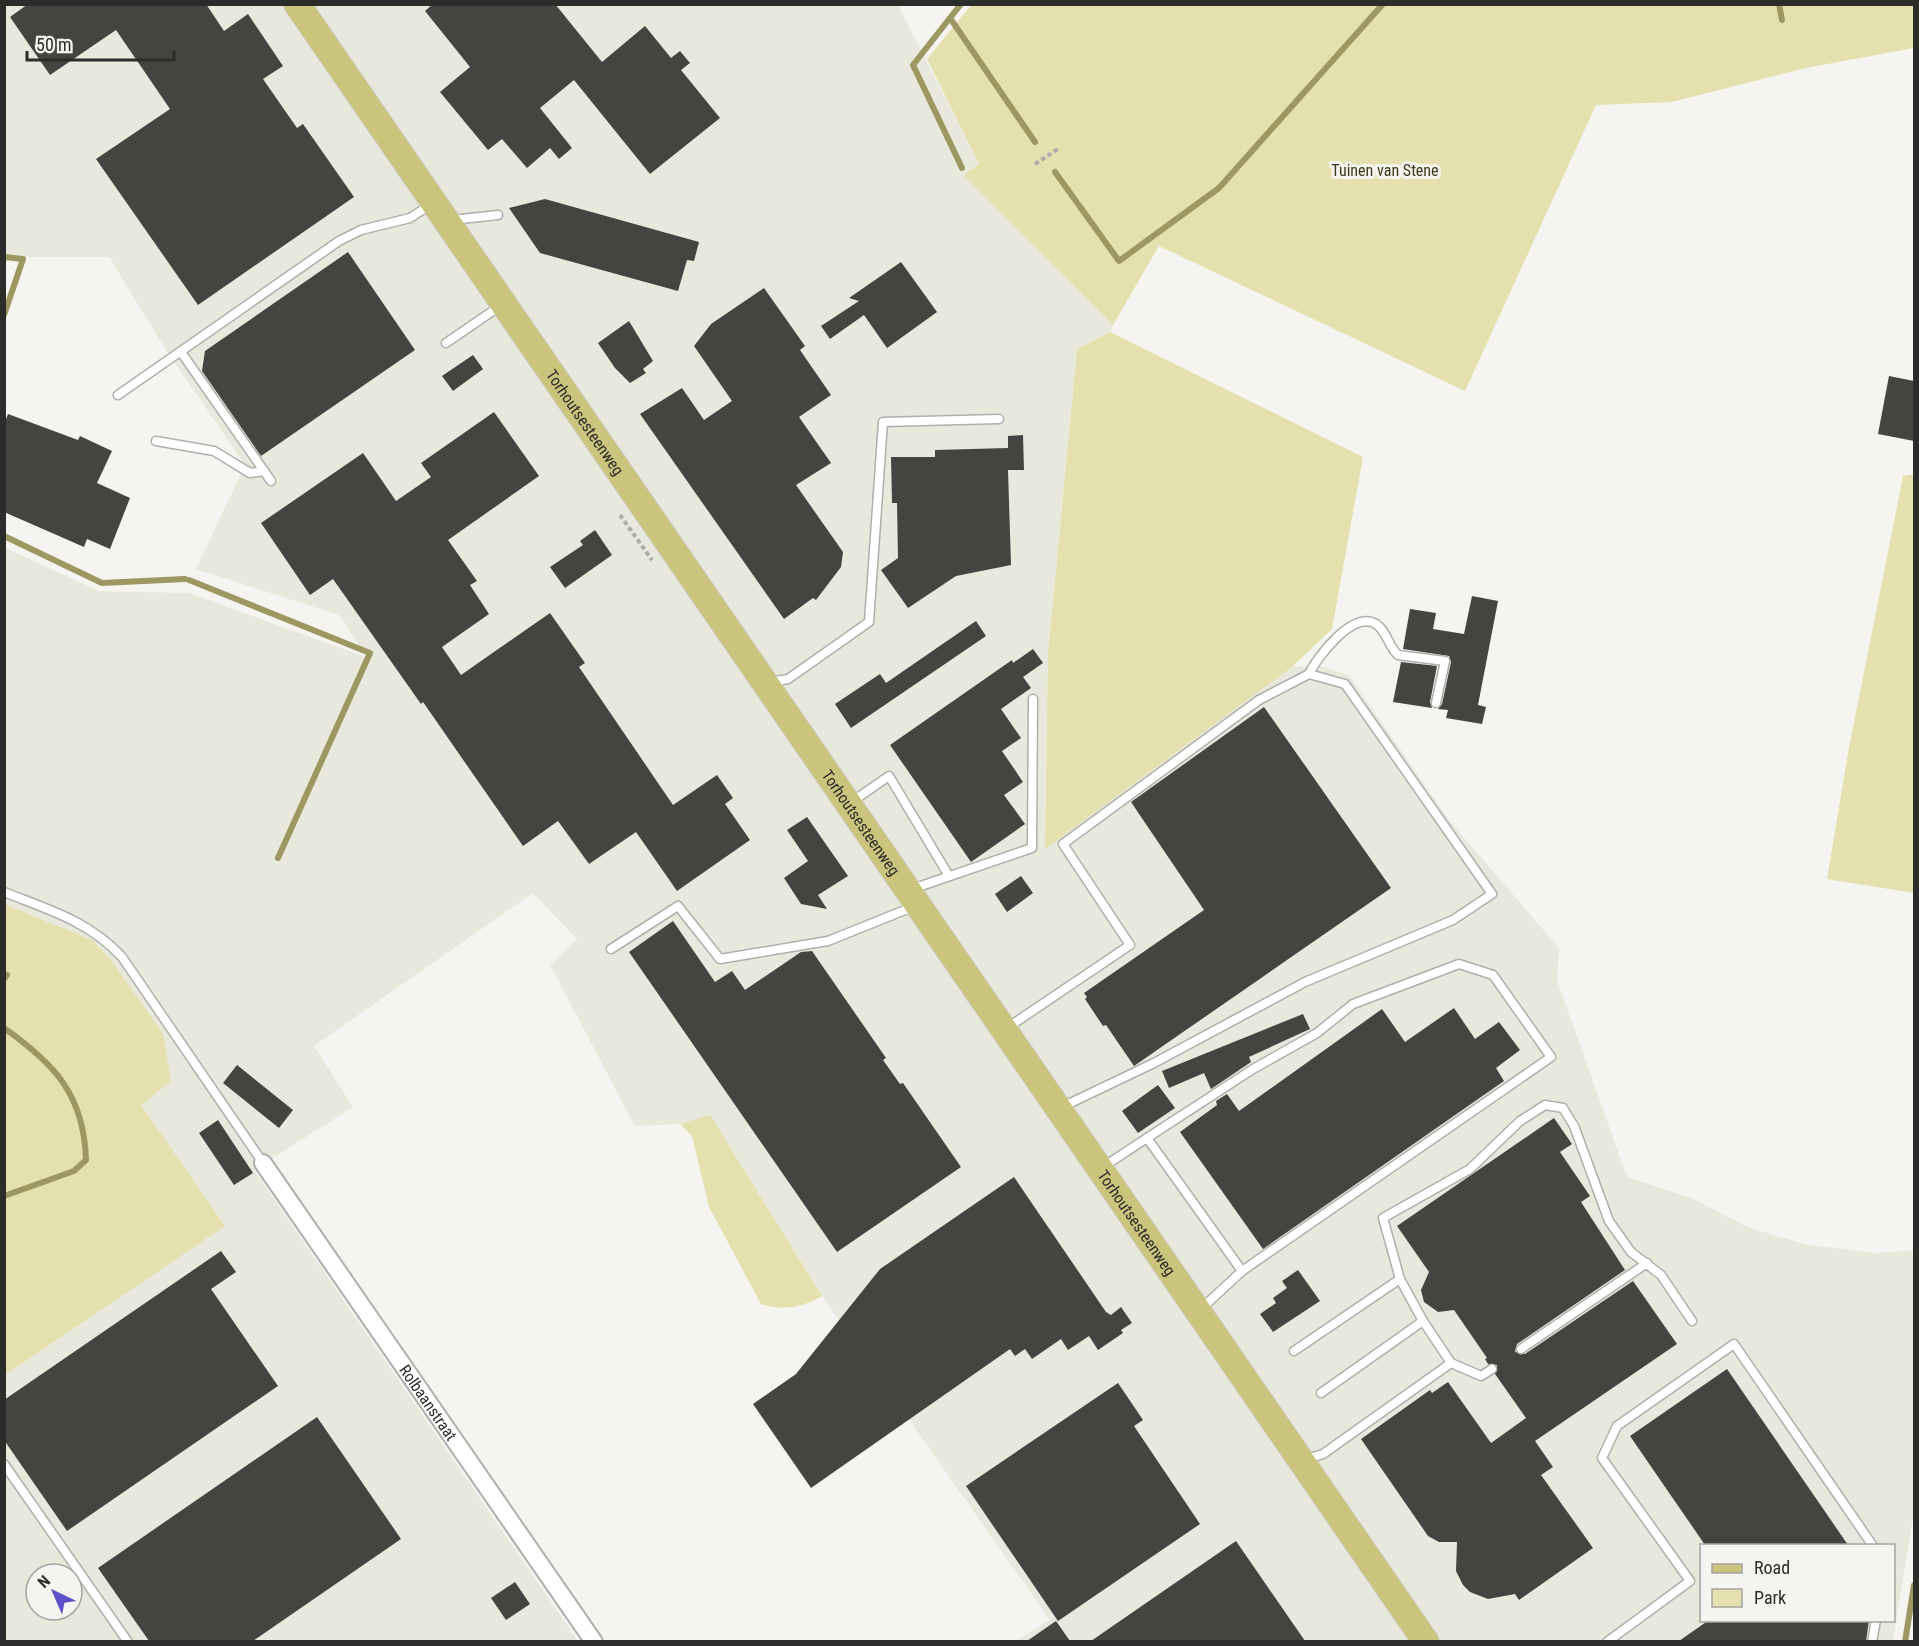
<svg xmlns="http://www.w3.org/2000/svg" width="1919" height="1646" viewBox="0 0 1919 1646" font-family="'Roboto Condensed',sans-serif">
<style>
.built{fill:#e9e8dd;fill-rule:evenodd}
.green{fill:#e5e1ae}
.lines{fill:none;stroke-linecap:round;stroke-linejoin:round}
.stream{stroke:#9d9861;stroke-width:6}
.building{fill:#454441}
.lane-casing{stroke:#afafab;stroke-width:11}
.street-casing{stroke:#afafab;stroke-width:20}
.primary-casing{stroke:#d1d1d0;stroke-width:28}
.path{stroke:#aeadaa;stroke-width:4;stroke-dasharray:4.5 3;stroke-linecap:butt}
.lane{stroke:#fff;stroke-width:8}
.street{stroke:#fff;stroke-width:16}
.primary{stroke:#cbc47d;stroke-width:26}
.labels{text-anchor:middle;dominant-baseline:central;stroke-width:6;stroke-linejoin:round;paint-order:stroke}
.park-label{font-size:16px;fill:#3d3917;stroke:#f5f4f0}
.street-label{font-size:16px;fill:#2c2c2a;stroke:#f5f4f0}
</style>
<rect width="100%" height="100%" fill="#f5f4f0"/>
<path class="built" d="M5,5H898L979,164L965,175L1113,325L1110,332L1077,349L1048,654L1045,848L1292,667L1321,666L1349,675L1449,820L1559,948L1557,980L1627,1177L1691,1198L1750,1228L1807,1245L1876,1253L1914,1250V1511L1893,1641H1016L1050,1620L822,1296L710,1116L680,1124L635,1126L550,965L577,939L533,893L314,1046L353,1107L254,1170L578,1641H5V548L99,591L189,593L368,658L339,615L196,569L245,465L166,350L109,257H5ZM1702,1546H1894V1620H1702ZM36,1574H72V1610H36Z"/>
<g class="green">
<path d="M972,4H1914V48L1806,68L1672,102L1596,105L1465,391L1159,246L1113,325L964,175L979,164L927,59Z"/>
<path d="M1110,332L1363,457L1332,629L1292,667L1045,849L1048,654L1077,349Z"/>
<path d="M1914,474V893L1827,879L1848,753L1903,476Z"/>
<path d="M4,904L92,940L111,960L163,1034L171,1081L141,1105L225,1226L5,1375Z"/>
<path d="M710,1115L822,1296C802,1308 782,1311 761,1304L709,1207L692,1136L680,1124Z"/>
</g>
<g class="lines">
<g class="stream">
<path d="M961,4L913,65L962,168"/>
<path d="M1779,4L1782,20"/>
<path d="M950,18L1035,142"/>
<path d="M1055,172L1119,261L1219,188L1383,4"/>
<path d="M4,257L23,259L4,315"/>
<path d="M4,536L102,583L185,579"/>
<path d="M189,580L370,653L278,858"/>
<path d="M4,979L7,975"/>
<path d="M4,1028C55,1064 84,1095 86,1160L74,1171L4,1196"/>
<path d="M1905,1642L1914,1585"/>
</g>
</g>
<g class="building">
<path d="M28,4H206L224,31L248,14L283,66L263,79L297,128L303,124L354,197L198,305L96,159L170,109L116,30L50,75L10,17Z"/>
<path d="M433,4H555L602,62L645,26L671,58L680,51L690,63L681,70L720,118L650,174L574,80L540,108L572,148L559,159L550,148L527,168L502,139L488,150L440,92L470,67L425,11Z"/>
<path d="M545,199L699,242L694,261L687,260L678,291L540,253L509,208Z"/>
<path d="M348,252L415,350L261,456L202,371L205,351Z"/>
<path d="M901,262L937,312L887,348L864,315L830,339L821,326L859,301L849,298Z"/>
<path d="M764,288L805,346L800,350L831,395L799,417L831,463L796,485L843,552L841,567L816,600L813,598L784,619L640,414L682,388L704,420L732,401L694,346L711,324Z"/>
<path d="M629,321L653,361L643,369L646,373L630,383L615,368L598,343Z"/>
<path d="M473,355L483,369L453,391L442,376Z"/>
<path d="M1889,376L1914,381V441L1878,434Z"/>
<path d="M494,412L539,476L448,540L477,581L470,585L489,614L442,647L461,675L550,613L585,663L579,667L673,805L717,775L733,798L725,804L750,840L677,891L636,832L589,864L558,821L523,846L423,702L421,704L333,579L310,595L261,523L363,453L396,501L431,477L421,463Z"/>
<path d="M8,414L78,440L80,436L112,451L97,483L130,498L110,549L87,539L84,547L4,512V424Z"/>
<path d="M1023,435L1024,470H1008L1011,565L956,576L908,608L881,570L898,558L897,503H892L891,457H935V450L1008,448V436Z"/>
<path d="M595,530L612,555L565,588L550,567L583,545L580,541Z"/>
<path d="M1472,596L1498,601L1478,705L1486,707L1482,724L1446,718L1448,710L1438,709L1442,704L1451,662L1449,656L1403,649L1410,609L1436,613L1433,629L1464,634Z"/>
<path d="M976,621L986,636L851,728L835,704L880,674L886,683Z"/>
<path d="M1033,649L1043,663L1023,677L1031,688L1001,709L1021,738L1002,751L1023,782L1004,795L1025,824L971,862L890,745L1012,660L1013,663Z"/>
<path d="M1401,662L1437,666L1430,702L1432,708L1393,702Z"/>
<path d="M1264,707L1391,888L1134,1066L1106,1025L1103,1026L1085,999L1087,997L1084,993L1204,910L1131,802Z"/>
<path d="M807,817L848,876L818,895L827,909L801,904L784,878L808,861L787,830Z"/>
<path d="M1021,876L1033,893L1007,912L995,894Z"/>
<path d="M673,921L715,982L732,971L745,990L801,952L812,951L886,1058L883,1060L900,1084L903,1083L961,1167L837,1252L629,952Z"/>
<path d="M1454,1008L1475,1039L1499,1022L1520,1050L1496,1068L1504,1081L1263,1249L1180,1132L1217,1105L1216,1101L1227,1094L1239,1111L1382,1009L1405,1042Z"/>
<path d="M1303,1014L1310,1029L1249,1057L1251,1062L1211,1089L1204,1073L1169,1088L1162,1071Z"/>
<path d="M237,1065L293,1110L279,1128L223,1083Z"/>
<path d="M1158,1085L1175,1108L1138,1133L1122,1111Z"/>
<path d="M1554,1118L1572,1144L1560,1152L1590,1196L1581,1202L1625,1270L1517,1344L1515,1352L1525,1354L1633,1281L1677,1344L1535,1441L1553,1467L1541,1475L1593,1548L1519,1600L1515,1594L1488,1599L1470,1592L1463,1585L1456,1571L1457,1542H1439L1428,1536L1361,1439L1430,1390L1432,1393L1448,1382L1491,1443L1526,1418L1495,1374L1497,1365L1488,1364L1485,1359L1487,1358L1454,1310L1438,1312L1424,1302L1421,1290L1429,1272L1397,1226Z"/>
<path d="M218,1120L253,1173L234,1185L199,1133Z"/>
<path d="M1014,1177L1106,1312L1111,1315L1121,1307L1132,1323L1121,1330L1123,1333L1098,1350L1089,1336L1068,1350L1061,1339L1032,1359L1025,1349L1015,1356L1010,1349L811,1488L753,1404L796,1374L880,1269Z"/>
<path d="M221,1251L236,1272L211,1289L278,1386L67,1531L4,1440V1400Z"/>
<path d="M1298,1270L1320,1301L1273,1332L1260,1314L1276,1303L1273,1298L1287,1288L1282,1281Z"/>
<path d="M1727,1369L1848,1545H1705L1630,1436Z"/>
<path d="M1118,1383L1143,1420L1134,1426L1200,1524L1058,1621L966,1486Z"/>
<path d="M317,1417L401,1539L253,1641H149L98,1568Z"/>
<path d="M1236,1541L1305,1641H1091Z"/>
<path d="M515,1582L530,1604L506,1620L491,1598Z"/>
<path d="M1709,1620H1869L1866,1641H1679Z"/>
<path d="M1056,1621L1070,1641H1027Z"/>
</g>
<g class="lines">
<g class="lane-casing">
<g id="lane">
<path d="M452,220L498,215"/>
<path d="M446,343L500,306"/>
<path d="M181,352L271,481"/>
<path d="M118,395L339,241L361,230L410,218L430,205"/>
<path d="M156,441L214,451L250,473L264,471"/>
<path d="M1309,674C1317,657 1353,610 1376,624C1387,631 1388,646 1398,655L1445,661L1436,703"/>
<path d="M769,682L788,679L869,622L883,422L999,419"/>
<path d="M850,803L889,776L949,876"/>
<path d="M912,889L1032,848L1033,699"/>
<path d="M4,892C49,910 89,921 122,957L263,1163"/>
<path d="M611,949L678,906L720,959L828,941L915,906"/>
<path d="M1007,1028L1130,945L1063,844L1259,700L1309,674L1345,684L1492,894L1453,920L1305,982L1154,1063L1062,1107"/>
<path d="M1147,1138L1253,1069L1317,1033L1353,1004L1459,964L1493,975L1551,1057L1242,1271"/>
<path d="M1103,1167L1147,1138L1242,1271L1201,1309"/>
<path d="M1521,1349L1647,1263"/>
<path d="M1294,1351L1400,1279"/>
<path d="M1451,1363L1481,1376L1492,1369"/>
<path d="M1321,1393L1423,1321"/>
<path d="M1304,1460L1323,1454L1451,1363L1423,1321L1400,1279L1383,1218L1470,1169L1520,1121L1545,1105L1563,1108L1574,1126L1609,1221L1631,1252L1661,1275L1692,1321"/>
<path d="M4,1464L128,1642"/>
<path d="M1607,1642L1690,1581L1602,1458L1617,1426L1734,1344L1873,1546"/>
<path d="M1872,1642L1876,1620"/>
</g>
</g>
<g class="street-casing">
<g id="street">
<path id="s1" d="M263,1163L594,1642"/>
</g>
</g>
<g class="primary-casing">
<g id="primary">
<path id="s2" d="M297,4L1426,1642"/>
</g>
</g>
<g class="path">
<path d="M1035,164L1058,149"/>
<path d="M620,515L652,560"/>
</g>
<use href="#lane" class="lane"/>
<use href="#street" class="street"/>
<use href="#primary" class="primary"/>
</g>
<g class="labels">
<g class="park-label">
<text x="1385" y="170">Tuinen van Stene</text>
</g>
<g class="street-label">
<text stroke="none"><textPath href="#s2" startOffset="508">Torhoutsesteenweg</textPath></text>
<text stroke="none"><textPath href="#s2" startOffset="994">Torhoutsesteenweg</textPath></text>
<text stroke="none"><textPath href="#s2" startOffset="1480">Torhoutsesteenweg</textPath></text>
<text stroke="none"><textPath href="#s1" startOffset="291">Rolbaanstraat</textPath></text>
</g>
</g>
<rect width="1919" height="1646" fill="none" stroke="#2c2c2a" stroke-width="12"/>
<rect x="1700" y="1544" width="195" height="78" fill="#f5f4f0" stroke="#a5a4a1" stroke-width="1.5"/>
<rect x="1712" y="1564" width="30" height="9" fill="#cbc47d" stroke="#a5a4a1" stroke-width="1.5"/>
<text x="1754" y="1574" font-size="18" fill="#2c2c2a">Road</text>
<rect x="1712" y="1589" width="30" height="18" fill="#e5e1ae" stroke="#a5a4a1" stroke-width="1.5"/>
<text x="1754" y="1604" font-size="18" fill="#2c2c2a">Park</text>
<g transform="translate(54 1592) rotate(316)"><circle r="28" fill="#f5f4f0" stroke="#a5a4a1" stroke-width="1.5"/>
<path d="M0-4.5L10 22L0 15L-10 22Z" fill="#5e50c8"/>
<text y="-9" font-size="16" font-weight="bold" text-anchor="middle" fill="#2c2c2a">N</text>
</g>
<path d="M27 51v9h147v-9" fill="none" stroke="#2c2c2a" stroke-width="3"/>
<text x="36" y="51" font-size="18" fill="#2c2c2a" stroke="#f5f4f0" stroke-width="4.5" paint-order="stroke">50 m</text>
</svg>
